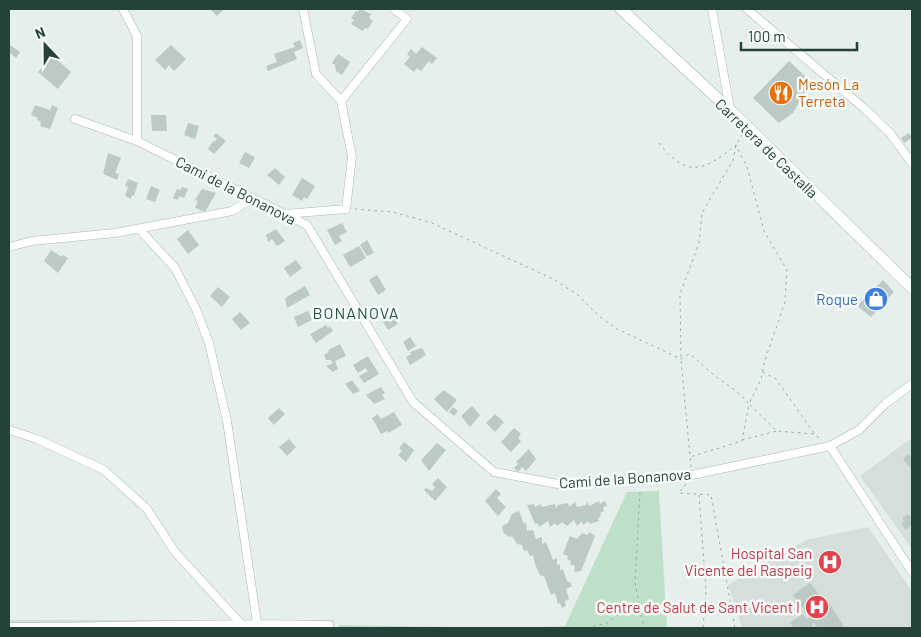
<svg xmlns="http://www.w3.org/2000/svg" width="921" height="637" viewBox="0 0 921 637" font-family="Barlow,sans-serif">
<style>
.built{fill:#d4dfda}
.green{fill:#bfe0c8}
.building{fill:#bbcac4}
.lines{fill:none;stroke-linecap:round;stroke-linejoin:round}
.minor-casing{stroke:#a8b8b2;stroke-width:9}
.secondary-casing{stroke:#a4bbb3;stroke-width:12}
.path{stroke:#86b3a5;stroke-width:1;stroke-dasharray:2.5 4;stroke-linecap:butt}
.minor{stroke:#fff;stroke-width:8}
.secondary{stroke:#fff;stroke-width:11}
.labels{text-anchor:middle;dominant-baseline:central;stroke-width:5;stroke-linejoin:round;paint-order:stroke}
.food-label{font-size:15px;fill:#c56008;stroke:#f7fbf9;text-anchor:start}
.street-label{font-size:15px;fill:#24423a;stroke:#f7fbf9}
.shop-label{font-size:15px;fill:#366cbe;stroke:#f7fbf9;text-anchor:end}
.health-label{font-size:15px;fill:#be3a42;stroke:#f7fbf9;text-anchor:end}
.neighbourhood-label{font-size:16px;letter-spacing:1px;fill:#1f5548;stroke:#f7fbf9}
</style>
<rect width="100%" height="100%" fill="#e6efeb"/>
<g class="built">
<path d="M912,438V549L860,476Z"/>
<path d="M868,527L912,591V628H742L728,585L806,540Z"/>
<rect x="9" y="620" width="325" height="8"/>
</g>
<path class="green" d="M659,491L667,628H339V625L511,628L565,626L627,492Z"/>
<g class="building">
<path d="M210,9H224L217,16Z"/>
<path d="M360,9L371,14L369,18L373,21L368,29L365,28L363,31L351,24L354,20L351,18L356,11L358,12Z"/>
<path d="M300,40L303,48L294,52L297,59L268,71L266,66L277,62L274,54L295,47L293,43Z"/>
<path d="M10,45L20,52L16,58L9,52Z"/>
<path d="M171,45L186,59L174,71L169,65L165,70L155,60Z"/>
<path d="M422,47L437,58L432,64L429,61L421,71L417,68L414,72L404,64L410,57L407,54L411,49L416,54Z"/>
<path d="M338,54L350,62L342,75L336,71L335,65L332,63Z"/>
<path d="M52,55L71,72L58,89L38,72Z"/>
<path d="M789,61L809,80L803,86L806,90L793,113L779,123L753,98Z"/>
<path d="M35,105L50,110L52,105L58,108L50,129L40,126L41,122L37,120L38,118L31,115Z"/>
<path d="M151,115H166L167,131H152Z"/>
<path d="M188,123L199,126L195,139L184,135Z"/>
<path d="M216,133L226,141L214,154L208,149L213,141L214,142L217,139L213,136Z"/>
<path d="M909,133L912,138L904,143L901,138Z"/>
<path d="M245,152L255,157L249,168L239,163Z"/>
<path d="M108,153L121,158L115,173L119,174L117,180L103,174Z"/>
<path d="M275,168L285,177L279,185L267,175Z"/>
<path d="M302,178L315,186L307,199L304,197L302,201L292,195Z"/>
<path d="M128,179L138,183L134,196L132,195L131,199L125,196L128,187L125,186Z"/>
<path d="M151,186L160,190L155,202L146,199Z"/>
<path d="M182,187L188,189L184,198L179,196L178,200L173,198L177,189L181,190Z"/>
<path d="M202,189L216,193L205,212L195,208L198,201L195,200Z"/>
<path d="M342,223L347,232L339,236L342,241L335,245L327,230Z"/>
<path d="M276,229L285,241L277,246L272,239L268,242L266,235Z"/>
<path d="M188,230L199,245L188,254L177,239Z"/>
<path d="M367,240L374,253L367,256L360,245Z"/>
<path d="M359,246L366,258L350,267L343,255Z"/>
<path d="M51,250L62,257L63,255L68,258L58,273L44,261Z"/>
<path d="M296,260L302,268L290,277L284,268Z"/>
<path d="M377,275L386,290L378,295L369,280Z"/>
<path d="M883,280L894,292L871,317L857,306Z"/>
<path d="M305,286L310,295L287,308L285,298Z"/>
<path d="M218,287L230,297L222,307L210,296Z"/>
<path d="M393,307L400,318L396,321L398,324L388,330L382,320L386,317L384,314Z"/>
<path d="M308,311L312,320L298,327L294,317Z"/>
<path d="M240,312L250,323L241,330L232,319Z"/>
<path d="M326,325L328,328L330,326L333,331L316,343L310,334Z"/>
<path d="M410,337L416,346L408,351L403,342Z"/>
<path d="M340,344L346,356L335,361L338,369L333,372L326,366L333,363L331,360H326L324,355L329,352L328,350Z"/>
<path d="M422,348L426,355L410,365L406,357L411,354L410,352Z"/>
<path d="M368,356L379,374L364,383L359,376L368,371L365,368L358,373L353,365Z"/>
<path d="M352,380L360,391L353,394L345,384Z"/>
<path d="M381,387L385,393L382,395L385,399L374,404L366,395Z"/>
<path d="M444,390L457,400L447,412L434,399Z"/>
<path d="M472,406L480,415L470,427L461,416Z"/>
<path d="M453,407L458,411L454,416L449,412Z"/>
<path d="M279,408L285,414L274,425L268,418Z"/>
<path d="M394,412L402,425L388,433L387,431L381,434L372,418L378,414L381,419Z"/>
<path d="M495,414L504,422L495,432L486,423Z"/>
<path d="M514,428L521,434L518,438L521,441L511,452L501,442Z"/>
<path d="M289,439L296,447L287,456L279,447Z"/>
<path d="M404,442L414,450L406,462L398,455L402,451L399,448Z"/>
<path d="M437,443L446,450L429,471L421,460Z"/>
<path d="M529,449L536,459L526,471L522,467L518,472L514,468L518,464L516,462Z"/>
<path d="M909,454L912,458V470L903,459Z"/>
<path d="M438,478L447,487L435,501L424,490L426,488L432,491L435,487L432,484Z"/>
<path d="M496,489L501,494L497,498L506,507L498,516L485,501Z"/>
<path d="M599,501L600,504L605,501L607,506L603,507L604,511L600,513L601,516L598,518L599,521L590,524L588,521L583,525L582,521L577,526L574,520L567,526L562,522L557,526L555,523L550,527L548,521L539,527L538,523L535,524L527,505L534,504L535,507L541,504L542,507L555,504L556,508L558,505L568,503L569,507L575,502L577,507L586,505L587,502L589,506Z"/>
<path d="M519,511L524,524L526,523L527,531L533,530L536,539L542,537V544L546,542L553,560L557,558V565L560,564V570L563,569L567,581L571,583L572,586L566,589L569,599L565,601L566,606L562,608L560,603L558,604L555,593L551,595L544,576L540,575L535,564L533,555L530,556L527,550L524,551L522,545L517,544L512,536L509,537L503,532L502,526L508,523L512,514Z"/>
<path d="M908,514L912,519V525L906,530L901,524L904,521L902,518Z"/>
<path d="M589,532L595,536L581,571L577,572L574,571L575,566L570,564L571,561L567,559L568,556L563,554L570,536L577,539L582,533L588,535Z"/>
<path d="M810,583L824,600L826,598L845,628H818L814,623L811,625L814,628H794L790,623L803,614L807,619L810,617L793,595Z"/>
</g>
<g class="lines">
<g class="minor-casing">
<g id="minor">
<path d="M123,9L137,36V141"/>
<path d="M712,9L730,109"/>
<path d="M747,9L865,109L889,132L912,163"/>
<path d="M341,101L407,19L394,9"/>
<path d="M75,119L137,141L307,225L413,402L494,472L558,484L692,475L830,446L859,430L885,404L912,384"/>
<path d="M285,214L346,209L352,157L341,101L316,74L303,9"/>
<path d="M139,229L175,268L196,309L209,343L227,421L257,623"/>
<path d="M9,247L32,241L115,233L232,211L253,198"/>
<path d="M9,430L37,439L104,470L147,509L175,552L241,624"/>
<path d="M830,446L912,572"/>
<path d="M9,627C115,627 222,622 329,625V628"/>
</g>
</g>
<g class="secondary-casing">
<path id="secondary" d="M621,9L731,111L912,288"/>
</g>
<g class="path">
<path d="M659,143C687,179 704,171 736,145L747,167L764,231L787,270L785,302L764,363L761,379L749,404L777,431L814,434L822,440"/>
<path d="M355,209L393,212L432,223L553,279L578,295L599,316L615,328L681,359L689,354C696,358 699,362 705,367C720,382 735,387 749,404L742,441L690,457"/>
<path d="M763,372L776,379L814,433"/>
<path d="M742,440L777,431"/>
<path d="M691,467L681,359L680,294L699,243L702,213L733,160L736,145L742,135"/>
<path d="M686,484L679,493L711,495L735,628"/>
<path d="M640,492L635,583L644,628"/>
<path d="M699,495L706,590L703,628"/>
<path d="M587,628L607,623L638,601"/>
</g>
<use href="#minor" class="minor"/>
<use href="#secondary" class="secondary"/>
</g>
<defs>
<g id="restaurant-disc" transform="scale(1.25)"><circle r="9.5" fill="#e8710a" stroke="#f7fbf9"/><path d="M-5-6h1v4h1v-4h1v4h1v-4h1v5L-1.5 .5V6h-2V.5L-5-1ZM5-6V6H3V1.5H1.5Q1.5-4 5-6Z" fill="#fff"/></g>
<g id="shop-disc" transform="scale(1.25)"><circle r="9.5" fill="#3f7fe0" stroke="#f7fbf9"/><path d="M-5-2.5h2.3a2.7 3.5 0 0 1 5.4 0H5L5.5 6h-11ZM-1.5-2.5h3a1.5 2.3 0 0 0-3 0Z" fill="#fff"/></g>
<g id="hospital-disc" transform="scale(1.25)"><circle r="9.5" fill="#e0444e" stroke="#f7fbf9"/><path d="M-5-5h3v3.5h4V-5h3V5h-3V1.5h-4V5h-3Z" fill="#fff"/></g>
</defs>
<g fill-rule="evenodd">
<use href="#restaurant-disc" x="781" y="93"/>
<use href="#shop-disc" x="876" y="299"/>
<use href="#hospital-disc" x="830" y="562"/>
<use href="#hospital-disc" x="817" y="607"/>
</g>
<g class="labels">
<g class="food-label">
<text x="798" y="84">Mesón La<tspan x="798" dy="17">Terreta</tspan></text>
</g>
<g class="street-label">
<text transform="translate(767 148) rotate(44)">Carretera de Castalla</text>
<text transform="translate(236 190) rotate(27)">Camí de la Bonanova</text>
<text transform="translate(625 478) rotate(-4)">Camí de la Bonanova</text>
</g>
<g class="shop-label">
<text x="858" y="299">Roque</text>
</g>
<g class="health-label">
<text x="812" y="553">Hospital San<tspan x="812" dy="17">Vicente del Raspeig</tspan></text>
<text x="800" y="607">Centre de Salut de Sant Vicent I</text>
</g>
<g class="neighbourhood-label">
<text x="356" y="312">BONANOVA</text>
</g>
</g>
<rect width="921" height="637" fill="none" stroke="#24423a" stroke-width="20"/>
<g transform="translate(45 45) rotate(338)" stroke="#f7fbf9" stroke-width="4" paint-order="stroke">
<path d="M0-4L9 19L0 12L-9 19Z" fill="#24423a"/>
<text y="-8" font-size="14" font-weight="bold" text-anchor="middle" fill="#24423a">N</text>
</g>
<path d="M741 42v8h116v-8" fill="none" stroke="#24423a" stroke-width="2.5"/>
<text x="748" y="42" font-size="15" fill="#24423a" stroke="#f7fbf9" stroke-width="4" paint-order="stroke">100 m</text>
</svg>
